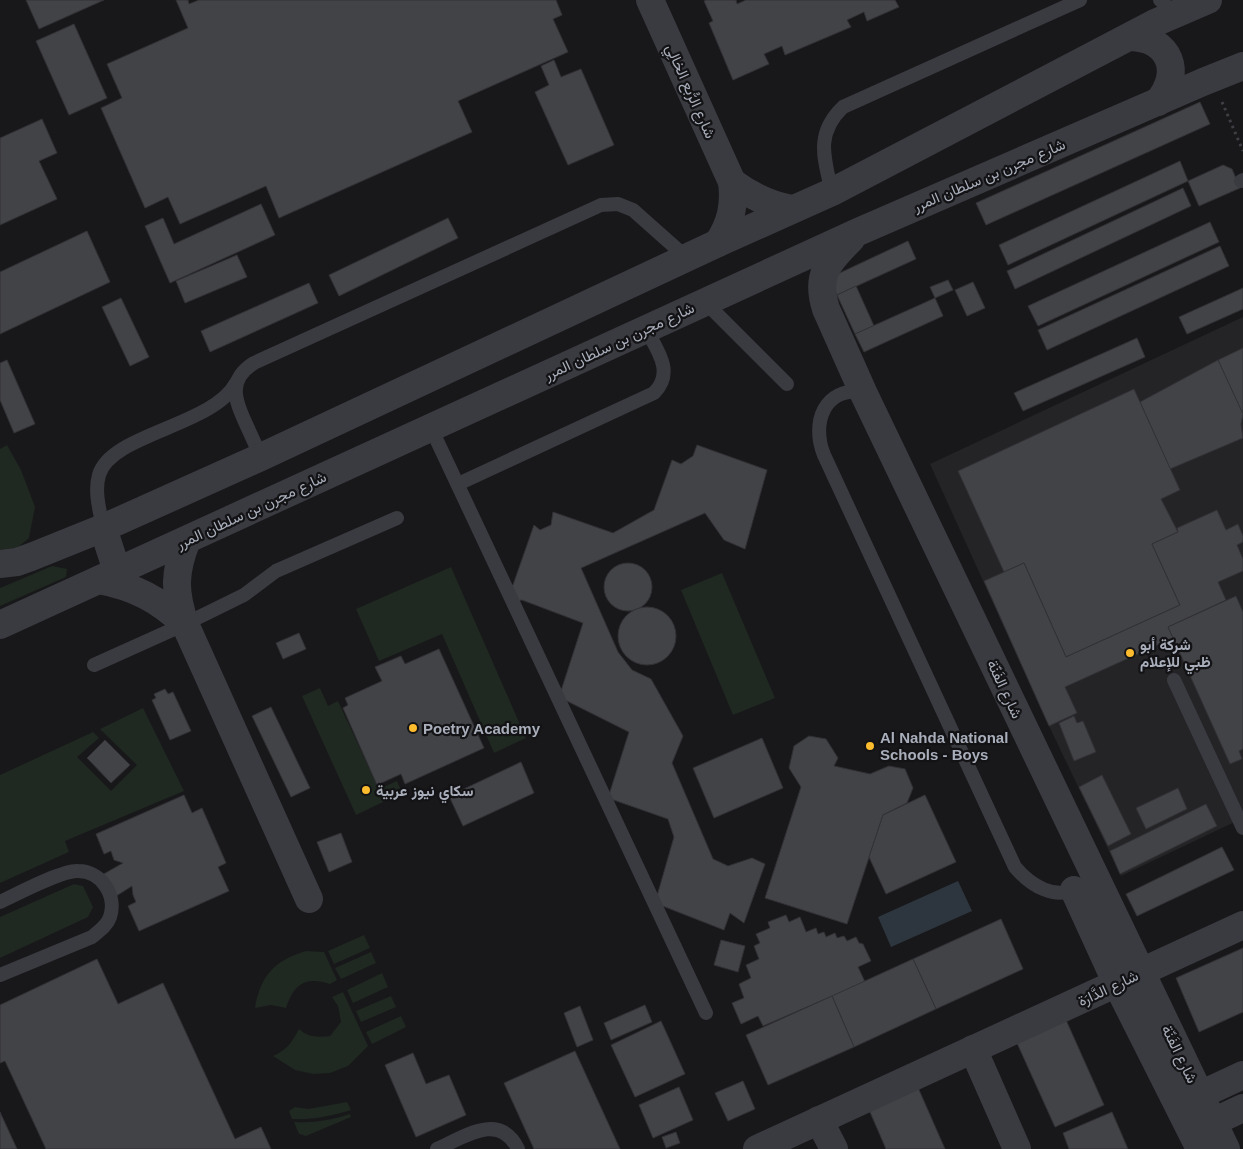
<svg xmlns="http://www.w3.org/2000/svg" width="1243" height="1149" viewBox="0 0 1243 1149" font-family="Arial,Vazirmatn,sans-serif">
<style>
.built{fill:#242427}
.green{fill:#1f2821}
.water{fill:#2d363f}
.building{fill:#424347;stroke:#323236}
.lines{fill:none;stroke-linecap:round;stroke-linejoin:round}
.path{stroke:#3e4046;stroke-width:3;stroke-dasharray:2.5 4;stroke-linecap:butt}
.lane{stroke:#3a3b41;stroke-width:14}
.street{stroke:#3a3b41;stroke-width:28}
.poi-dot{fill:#fcbc2d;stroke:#131315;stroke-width:2}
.labels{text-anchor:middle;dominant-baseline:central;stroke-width:4.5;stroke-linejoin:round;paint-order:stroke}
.street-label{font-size:15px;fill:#a9aebb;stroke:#131315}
.poi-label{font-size:15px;font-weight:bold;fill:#a9aebb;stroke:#131315;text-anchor:start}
</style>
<rect width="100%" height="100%" fill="#18181a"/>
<path class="built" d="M1243,317V818L1121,876L1049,726L930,464Z"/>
<g class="green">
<path d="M7,445L21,470L35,507L29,538L0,562V449Z"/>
<path d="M52,566L67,569L66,577L0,606V588Z"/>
<path d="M451,567L526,738L494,753L442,634L379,661L356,609Z"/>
<path d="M722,573L775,698L733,715L681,590Z"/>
<path d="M320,688L328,706L338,701L379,789L397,781L402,793L356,815L302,696Z"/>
<path d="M143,708L184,791L65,841L69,852L0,883V775L93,732L99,738L77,757L111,791L137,765L100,729Z"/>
<path d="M74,884L83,886L93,907L88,917L0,958V917Z"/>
<path d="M364,935L370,948L334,964L328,951Z"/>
<path d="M306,951L324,952L337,980L330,984C305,976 294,984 286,1008L271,1005L255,1008C260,976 275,960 306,951Z"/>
<path d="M371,952L376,963L341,979L335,968Z"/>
<path d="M382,973L388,987L353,1003L347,990Z"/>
<path d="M343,992L368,1046L348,1066L330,1073L313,1074L295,1070L273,1056C287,1050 292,1042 299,1029C308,1038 318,1037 330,1036L341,1022L338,1006L332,997Z"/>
<path d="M391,996L396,1007L361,1022L356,1011Z"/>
<path d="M401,1016L406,1027L372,1044L366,1032Z"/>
<path d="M347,1102L351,1110C331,1116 313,1120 292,1119L289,1111L295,1107L308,1109Z"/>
<path d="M350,1114L351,1117L306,1136L299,1134L294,1122C313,1123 332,1120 350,1114Z"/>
</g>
<path class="water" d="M958,881L972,911L891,947L878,917Z"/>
<g class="building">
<path d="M26,0H104L39,29Z"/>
<path d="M176,0H188L189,4L199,0H556L562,15L553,19L568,52L458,101L472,132L279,218L266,186L180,224L168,197L145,208L101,108L122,98L107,64L188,28Z"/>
<path d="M706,0H736L737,4L746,0H895L899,7L867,21L864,12L847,20L851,27L785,55L782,46L764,54L769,64L733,80L709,23L713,21L704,1Z"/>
<path d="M74,24L107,98L69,115L36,41Z"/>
<path d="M554,60L561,77L581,69L614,145L568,165L535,92L549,85L541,66Z"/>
<path d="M1200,102L1210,124L986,225L976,203Z"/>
<path d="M42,119L57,153L39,161L57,199L0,225V138Z"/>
<path d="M1180,161L1188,181L1008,265L999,245Z"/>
<path d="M1223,165L1232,169L1240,188L1199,206L1188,181Z"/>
<path d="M1183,188L1191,206L1015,289L1007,271Z"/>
<path d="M261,204L275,235L170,283L145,226L163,218L174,244Z"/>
<path d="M448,218L458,238L339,296L329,275Z"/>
<path d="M1210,222L1219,242L1038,326L1028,306Z"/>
<path d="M87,231L110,282L0,334V272Z"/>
<path d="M908,241L916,259L837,295L829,278Z"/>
<path d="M1220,246L1229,266L1047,350L1038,330Z"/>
<path d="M237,255L247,277L185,303L176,281Z"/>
<path d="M948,280L953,290L935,298L930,287Z"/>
<path d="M973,282L985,308L967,316L955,290Z"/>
<path d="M309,283L318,303L210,352L201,331Z"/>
<path d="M856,286L874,326L855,334L837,295Z"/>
<path d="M1243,288V309L1187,334L1179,317Z"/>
<path d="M121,298L149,357L130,366L102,307Z"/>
<path d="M935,298L943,316L864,352L855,334Z"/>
<path d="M1137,338L1145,357L1023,411L1014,393Z"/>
<path d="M1243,348V415L1218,360Z"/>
<path d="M7,360L35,424L14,433L0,400V363Z"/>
<path d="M1218,360L1243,414L1241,424L1243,438L1170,469L1140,402Z"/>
<path d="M1134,389L1180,490L1161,499L1178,532L1152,544L1180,605L1066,657L1024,563L1004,572L958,471Z"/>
<path d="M697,445L767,470L745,549L724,540L705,513L581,568L618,652L632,670L651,679L683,736L672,763L713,859L728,866L752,858L765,864L744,923L730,913L724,930L655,903L674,837L668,819L608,798L629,732L559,697L583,623L522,600L515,601L509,587L513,585L534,525L540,530L551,525L553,512L613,533L654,510L672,460L681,464L693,456Z"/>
<path d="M1217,510L1226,530L1238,524L1243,536V542L1237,545L1243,559V571L1218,582L1226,600L1168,627L1173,638L1065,687L1077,713L1049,726L984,581L1024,563L1066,657L1180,605L1152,544L1178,532L1177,528Z"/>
<circle cx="628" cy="587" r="24"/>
<path d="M1236,596L1243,612V749L1239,751L1242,759L1230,764L1168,627Z"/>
<circle cx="647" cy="636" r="29"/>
<path d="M299,633L306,649L283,659L276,643Z"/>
<path d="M439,649L484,748L405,784L401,774L377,785L343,708L348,705L345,698L382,681L375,667L401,656L405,664Z"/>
<path d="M165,689L168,694L173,692L191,731L170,740L152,700L156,698L154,694Z"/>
<path d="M271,707L310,788L291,797L252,716Z"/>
<path d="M1074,716L1077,723L1083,721L1096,752L1074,761L1059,723Z"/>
<path d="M809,736L826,739L838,758L834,766L870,774L889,766L905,769L913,788L907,803L883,815L847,924L765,898L801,787L789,768L794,746Z"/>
<path d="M762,738L783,788L714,818L693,768Z"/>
<path d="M105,740L130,765L111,783L87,758Z"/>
<path d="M521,762L534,793L463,826L449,796Z"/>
<path d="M1102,775L1131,834L1108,846L1079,787Z"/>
<path d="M1178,788L1187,809L1146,829L1136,808Z"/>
<path d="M184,795L192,813L202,808L226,863L218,867L229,891L139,931L128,906L136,902L133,895L132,886L113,898L102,875L123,863L114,860L111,851L104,854L96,834Z"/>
<path d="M925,795L956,862L886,894L869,857L883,815Z"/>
<path d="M1206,804L1217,826L1120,874L1110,851Z"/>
<path d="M341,833L352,862L329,872L317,842Z"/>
<path d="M1222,847L1234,870L1137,916L1126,894Z"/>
<path d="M786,915L789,922L800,917L806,932L816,928L818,934L824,932L826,937L835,933L837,938L844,936L847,941L856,937L859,943L863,944L871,961L858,967L865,982L763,1026L758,1016L741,1024L732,1003L744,998L739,984L751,978L746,965L759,959L754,946L760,943L756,934L770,928L768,922Z"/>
<path d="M1001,919L1023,969L936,1009L913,959Z"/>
<path d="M721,940L745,946L738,972L714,965Z"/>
<path d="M1243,948V1012L1199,1032L1176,978Z"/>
<path d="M97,959L118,1004L163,983L235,1139L261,1127L271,1149H46L5,1061L0,1063V1005Z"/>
<path d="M913,959L936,1009L854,1047L832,996Z"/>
<path d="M832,996L854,1047L768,1085L746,1035Z"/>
<path d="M645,1005L652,1022L611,1040L604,1023Z"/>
<path d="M580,1006L593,1040L577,1047L564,1013Z"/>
<path d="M1066,1020L1104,1105L1055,1127L1017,1043Z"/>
<path d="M661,1021L685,1074L635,1097L611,1045Z"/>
<path d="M575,1051L620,1149H534L504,1083Z"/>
<path d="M413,1053L426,1084L449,1075L466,1115L416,1137L385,1065Z"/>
<path d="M743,1081L755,1109L728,1121L715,1093Z"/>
<path d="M916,1083L945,1149H886L867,1105Z"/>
<path d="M679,1087L693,1120L653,1138L639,1105Z"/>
<path d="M0,1112L17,1149H0Z"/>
<path d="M1112,1112L1128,1149H1069L1063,1133Z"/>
<path d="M676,1132L680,1143L666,1148L662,1137Z"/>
</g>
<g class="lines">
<path class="path" d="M1222,102L1243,151"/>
<g class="lane">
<path d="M1160,0L1175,14"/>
<path d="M1241,181L1243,180"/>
<path d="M832,192C824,158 815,134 843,107L1080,0"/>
<path d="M705,302L787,384"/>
<path d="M863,392C824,387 811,423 824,455L1015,867C1030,885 1056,902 1079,887"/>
<path d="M431,428L706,1013"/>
<path d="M261,457C256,446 251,435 246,424C235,400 227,380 254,363L601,205L618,204L633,210L687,258"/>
<path d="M458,484L654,393C675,372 657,350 646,329"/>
<path d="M103,528C100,511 94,492 99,475C110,434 213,426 236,383"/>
<path d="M94,665L185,624L244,595L276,571L397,518"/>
<path d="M1174,680L1243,828"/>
<path d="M0,902C17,894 62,870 78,871C102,871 117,896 110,917C107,926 99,931 92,937L0,975"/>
<path d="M437,1149C464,1137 500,1111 518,1149"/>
</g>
<g class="street">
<path d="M650,0L732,182C735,205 731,223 718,243"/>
<path d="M1131,37C1170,39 1183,72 1158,102"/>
<path d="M732,182C751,196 769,205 792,209"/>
<path d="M851,239C828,262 815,275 826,309L863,392L1226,1149"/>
<path d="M103,528L117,571"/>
<path d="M187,540C174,572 174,592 185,624L309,899"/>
<path d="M0,564L17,562L31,557L103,528L261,457L718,243L832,192L1157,22L1208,0"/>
<path d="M99,580C135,587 158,599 185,624"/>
<path d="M0,625L858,232L1203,82L1243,66"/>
<path d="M1074,890L1117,984L1200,1149"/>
<path d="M973,1049L1017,1149"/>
<path d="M1200,1095L1243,1075"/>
<path d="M819,1120L834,1149"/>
<path d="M1213,1122L1243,1108"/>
<path d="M757,1149L1243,925"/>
</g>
</g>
<g class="poi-dot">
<circle cx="1130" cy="653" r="5"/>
<circle cx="413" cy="728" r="5"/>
<circle cx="870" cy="746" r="5"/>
<circle cx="366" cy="790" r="5"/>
</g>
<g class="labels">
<g class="street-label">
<text transform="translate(691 91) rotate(66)">شارع الرُّبع الخالِي</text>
<text transform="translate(989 175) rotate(-23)">شارع مجرن بن سلطان المرر</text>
<text transform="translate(619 341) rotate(-25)">شارع مجرن بن سلطان المرر</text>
<text transform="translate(251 510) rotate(-25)">شارع مجرن بن سلطان المرر</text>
<text transform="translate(1005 689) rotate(65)">شارع الفَنّة</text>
<text transform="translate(1108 988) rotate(-25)">شارع الدَّارَة</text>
<text transform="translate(1180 1054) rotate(64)">شارع الفَنّة</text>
</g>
<g class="poi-label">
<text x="1140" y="644">شركة أبو<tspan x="1140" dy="17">ظبي للإعلام</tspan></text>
<text x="423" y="728">Poetry Academy</text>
<text x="880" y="737">Al Nahda National<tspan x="880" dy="17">Schools - Boys</tspan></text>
<text x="376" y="790">سكاي نيوز عربية</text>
</g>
</g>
</svg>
